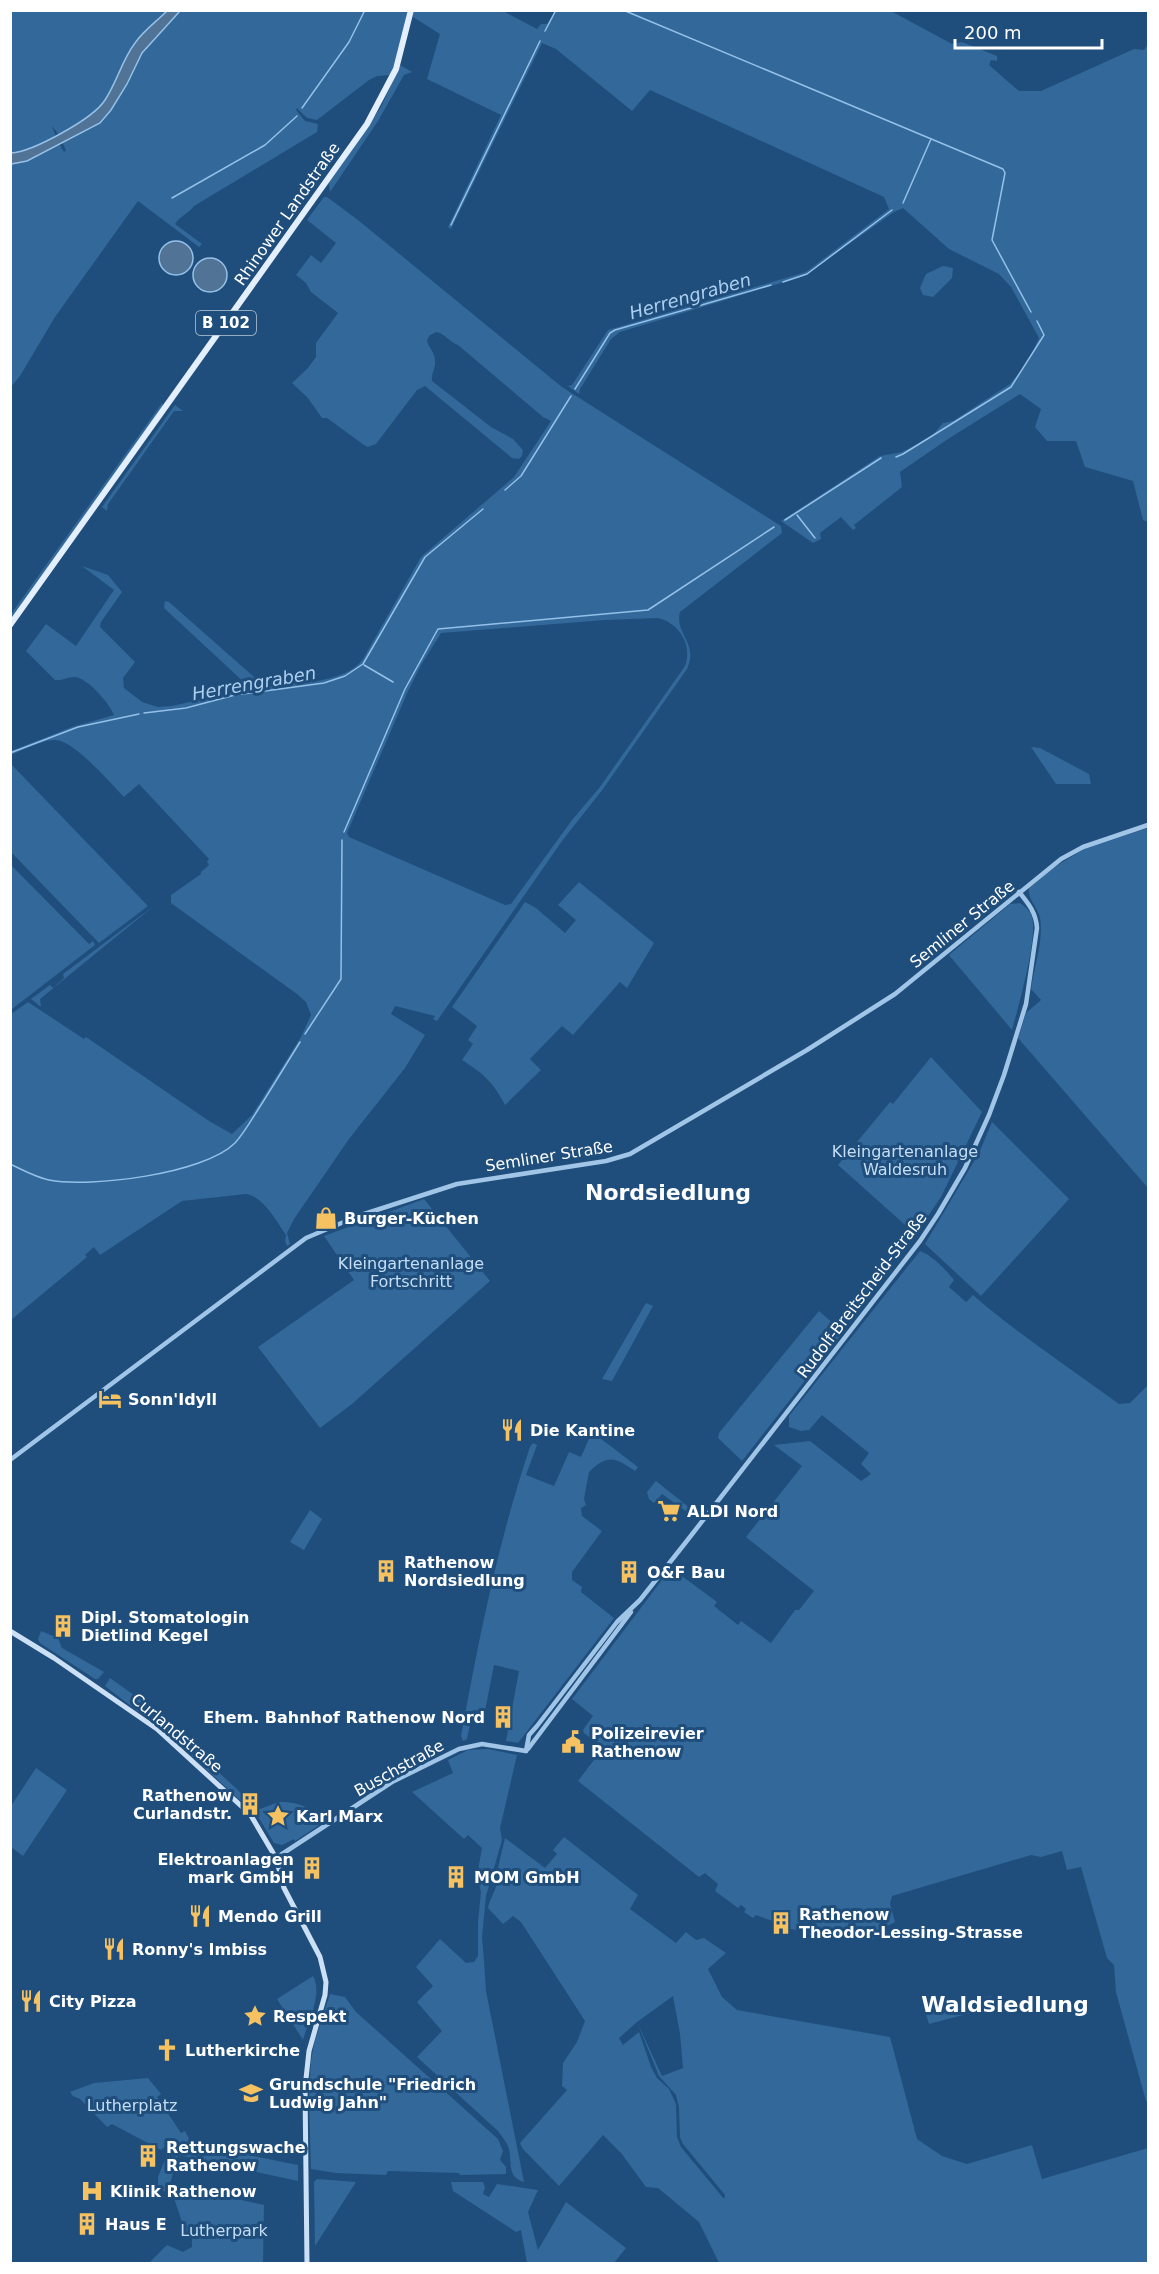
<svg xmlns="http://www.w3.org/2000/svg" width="1159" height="2274" viewBox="0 0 1159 2274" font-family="'DejaVu Sans',sans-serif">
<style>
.green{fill:#32689a;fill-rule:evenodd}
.water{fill:#517395;stroke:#95c1e8;stroke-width:1.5}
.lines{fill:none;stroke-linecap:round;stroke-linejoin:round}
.stream{stroke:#95c1e8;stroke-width:1.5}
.tertiary{stroke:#a1c5e7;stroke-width:4.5}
.secondary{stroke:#cce0f5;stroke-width:5}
.primary{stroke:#e3effd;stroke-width:6}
.labels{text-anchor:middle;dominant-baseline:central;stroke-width:6;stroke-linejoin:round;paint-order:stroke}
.shield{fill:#1f4e7c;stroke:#bccad8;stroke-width:1.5}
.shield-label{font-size:15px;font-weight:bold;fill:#fff}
.street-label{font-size:16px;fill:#fff;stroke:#1f4e7c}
.park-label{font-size:16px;fill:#c5def5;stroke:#1f4e7c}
.poi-label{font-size:16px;font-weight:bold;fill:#fff;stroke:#1f4e7c;text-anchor:start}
.water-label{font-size:18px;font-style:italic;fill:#adcfef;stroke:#1f4e7c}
.district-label{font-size:22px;font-weight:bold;fill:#fff;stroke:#1f4e7c}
</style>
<rect width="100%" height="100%" fill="#1f4e7c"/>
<g class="green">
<path d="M10,11H167L135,42L110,92L99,109L59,135L52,126L56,137L23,151L11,153Z"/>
<path d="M180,11H408L398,56L390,75L377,76L369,80L317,120L307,118L297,108L296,110L305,121L318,124L317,132L194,206C188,214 181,215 175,224L202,244L199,247L138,201L55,317L20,376L11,387V164L27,161L59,143L64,152L66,150L62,142L100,123L111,110L127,84L142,53Z"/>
<path d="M414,11H503L537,29L541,24H547L555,11H891L952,44L962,42L997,56V61L991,60L989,65L1019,91H1041L1134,49L1144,50L1148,44V522L1143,520L1133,481L1085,467L1076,441H1047L1035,427L1041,409L1020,394L948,439L900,472L902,487L854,525L856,528L853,530L841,517L820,533L821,539L813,543L781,521L880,456L902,452L931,437L943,423L953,421L1010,384L1028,362L1039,338L1011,287L999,274L949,249L903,208L894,212L804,276L620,332L611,339L580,389L579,394L568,386L572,385L608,330L806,272L889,209L884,197L650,90L632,111L556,49L542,43L451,229L448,227L501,115L427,79L440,34L413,17Z"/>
<path d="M400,65L412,72L404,75L378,121L330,192L329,183L381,107Z"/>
<path d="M324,197H327L358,220L562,387L781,526L782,533L680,612C674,634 699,643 687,669L603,789L562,841L437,1021L433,1019L435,1016L395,1006L391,1014L425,1035L405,1068L349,1139L294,1219L287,1233L290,1244L287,1246L285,1241L286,1235C276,1221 264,1197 246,1194L182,1201L100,1255L94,1247L85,1255L87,1257L11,1320V1014L28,1002L84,1039L86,1037L209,1121L232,1134L252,1115L301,1037L311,1015L306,1002L297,994L171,903V895L201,874V872L209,865L207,862L209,859L139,784L124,797C110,783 74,740 55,740C45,739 21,751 11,755V751L72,727L114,715C110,704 87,677 74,677C67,677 62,681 55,680L26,651L46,624L76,646L114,590L82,566L108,575L122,592L101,622L100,627L135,662L123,678L124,688L142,702L158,707L172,706L248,689L247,685L164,608L165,601L169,602L263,685L270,686C299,682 344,684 363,659L421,557L514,477L551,421L543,417L458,345C449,342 446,334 436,332L429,336L427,341C429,348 435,353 435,360C436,368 431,373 432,381L491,427L513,439L523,450L522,456L519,459L512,458L425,386L417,390L376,444L368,447L364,445L327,418H322L308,398L292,383L308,368L316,357V343L338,313L311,292L306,283L296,275L311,255L321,263L336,243L307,220ZM658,618C679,623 693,645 685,666L600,787L572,820L511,904L505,905L349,837L347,833L408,691L421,665L441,633L605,620Z"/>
<path d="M943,266L953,268L952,278L933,297L923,295L920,288L926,274Z"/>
<path d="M162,403L164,406L11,620V614Z"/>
<path d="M175,405L183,411H174L108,504L107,511L102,507Z"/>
<path d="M1031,747L1040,748L1089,774L1091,784H1056Z"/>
<path d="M11,764L148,906L99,943L11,852Z"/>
<path d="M1148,828V1188L1018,1038L1026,1013L1041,1000L1031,989C1034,968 1044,938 1040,918C1038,907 1027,899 1029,888L1053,868L1084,849Z"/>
<path d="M10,864L89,944L93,941L95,945L12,1009Z"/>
<path d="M579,882L654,943L627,988L620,982L573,1035L562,1026L530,1059L541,1070L505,1105C493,1082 484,1074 462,1060L473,1044L468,1040L477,1026L452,1007L525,902L536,908L565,933L576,920L558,905Z"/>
<path d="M1020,903C1025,907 1031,911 1032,917C1038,938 1018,1008 1012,1030L949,955L1010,904Z"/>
<path d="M155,905L40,999L41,1007L31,999L50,985L53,988L64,978L63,974Z"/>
<path d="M931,1057L982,1112L941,1197L918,1231L913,1232L838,1165L890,1102L893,1104Z"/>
<path d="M992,1122L1069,1199L981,1296L925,1244L979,1153Z"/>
<path d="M424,1199L490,1281L352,1404L320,1428L258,1347L354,1280L324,1236Z"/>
<path d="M920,1251C932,1255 946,1270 954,1280L949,1287L966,1302L973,1295C1019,1335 1070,1368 1119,1404L1130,1403L1148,1385V2101H1146L1116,1992L1114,1965L1107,1958L1081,1867L1067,1870L1062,1851L1041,1857L1031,1855L892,1896L890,1904L895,1922L884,1928L872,1940H858L778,1927V1923L756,1915L753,1918L744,1912L746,1909L741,1905L738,1908L715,1891L718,1884L705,1873L699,1877L578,1781L603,1748L584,1733L583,1730L593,1716L572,1699L671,1568L717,1602L714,1606L738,1625L741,1621L771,1643L795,1610H799L814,1591L746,1537L802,1466L774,1445L810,1441L861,1481L871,1474L861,1464L869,1453L822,1415L809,1430L801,1431L789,1427V1416Z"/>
<path d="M646,1303L653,1306L612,1381L602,1379Z"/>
<path d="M819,1311L843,1332L742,1461L718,1438L719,1433Z"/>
<path d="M592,1432L638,1467L635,1471C615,1457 607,1454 589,1472L584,1499L586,1505L581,1508L582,1516L602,1531L572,1572V1580L582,1587L581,1592L614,1618L518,1743L506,1741L519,1671L494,1665L485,1711L473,1710L467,1739L463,1741L461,1736C479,1638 498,1542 530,1447L533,1443L537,1445L526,1475L554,1486L569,1452L581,1457Z"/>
<path d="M656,1481L691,1509L687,1512L662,1494L654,1503L649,1499L647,1492Z"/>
<path d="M310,1510L322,1519L304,1550L290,1542Z"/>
<path d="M41,1631L58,1638L62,1648L104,1672L98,1679H95L40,1643L38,1639Z"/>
<path d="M110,1678L158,1712L184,1736L179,1743L105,1686Z"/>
<path d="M185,1741L255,1806L251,1808L242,1802L182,1747Z"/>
<path d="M488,1749L517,1755L500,1828L502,1840L486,1896L482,1937L484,1961L486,1991L524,2182C507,2177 512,2163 509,2149C507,2142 502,2137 498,2131L417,2057L442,2031L417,2002L433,1986L416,1967L440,1939L466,1963L474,1962L478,1956V1922L481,1892L477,1876L482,1848L468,1835L464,1839L412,1792L453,1773L448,1760L468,1750Z"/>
<path d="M36,1768L67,1790L23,1856L11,1847V1806Z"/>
<path d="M279,1802C294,1801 318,1807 321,1824L295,1841L294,1839L282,1845L274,1843L256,1813L257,1810Z"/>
<path d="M564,1837L638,1895L630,1909L676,1943L686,1932L696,1940L704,1938L726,1953L708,1969L722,1997L737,2010L890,2037L917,2139L942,2156L967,2164L1032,2145L1042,2179L1148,2148V2263H719L699,2222L658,2188L646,2187L621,2153L603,2135L559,2186L523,2149L520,2143L567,2090L562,2086L563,2063L577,2042L585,2021L521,1922L513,1916L503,1924L488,1908C490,1897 500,1885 496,1876L505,1838L545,1868L557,1854L553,1850ZM673,1996L680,2034L683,2068L662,2076L637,2022ZM637,2022L659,2076L676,2095L679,2107L680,2137L683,2144L725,2195L724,2199L681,2147L677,2137L676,2104L669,2089L657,2078L651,2067L639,2032L623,2045L619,2038Z"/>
<path d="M313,1976C323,1994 308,2022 303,2040L277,1999Z"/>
<path d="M330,1994L345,1997L356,2012L498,2139L503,2151L500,2160L506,2167V2174L460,2175L459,2173L388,2171L386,2175L336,2173L311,2169L309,2100L311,2060L315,2040Z"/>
<path d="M991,1996L993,2007L929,2024L926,2014Z"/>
<path d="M148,2078L161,2094L157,2097L181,2133L185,2131L193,2146L167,2145L161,2150L112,2124L107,2127L80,2099L73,2096L70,2092L94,2083Z"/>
<path d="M208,2147L298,2165V2181L178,2155L170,2184L264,2205L263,2263H149L167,2245L183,2252L192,2247V2237L185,2231L174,2198L158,2187V2177L168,2152L181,2151L206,2156Z"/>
<path d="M317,2179L356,2182L315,2246L314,2182Z"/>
<path d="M451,2182H483L485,2187L483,2194L489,2197L497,2184L538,2190L528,2212L538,2250L566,2202L626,2248L614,2263H527L521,2230L516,2232L453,2191Z"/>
</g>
<g class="water">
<path d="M167,11H180L142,53L127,84L111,110L100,123L27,161L11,164V153C32,152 93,119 105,100C117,82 122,60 135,43C143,31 157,21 167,11Z"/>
<circle cx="176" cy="258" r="17"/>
<circle cx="210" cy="275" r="17"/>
</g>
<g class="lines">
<g class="stream">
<path d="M623,10L1003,169L1005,173L992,240L1031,312"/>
<path d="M545,31L556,10"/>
<path d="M302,108L349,42L365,10"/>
<path d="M172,198L265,145L297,116"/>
<path d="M903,203L931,139"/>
<path d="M451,225L540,41"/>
<path d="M783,282L807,274L892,210"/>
<path d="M575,389L610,333L615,330L771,285"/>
<path d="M896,457L903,454L1011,387L1044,335L1037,321"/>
<path d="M505,490L521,476L571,396"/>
<path d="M797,515L815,538"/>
<path d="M785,520L881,458"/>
<path d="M364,665L393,682"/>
<path d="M144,713L186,708L235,695L324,683L345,676L363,664L425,557L483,509"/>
<path d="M10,753L78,727L139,714"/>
<path d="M344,832L405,689L438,629L648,610L774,527"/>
<path d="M305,1034L341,979L342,840"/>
<path d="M10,1164C23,1170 35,1177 49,1180C90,1188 204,1174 235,1143C245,1132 253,1117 261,1105C274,1084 287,1063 300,1042"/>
</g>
<g class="tertiary">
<path d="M10,1460L306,1238L358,1216L457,1184L606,1161L630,1154L807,1050L895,994L1061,859L1083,847L1148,825"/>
<path d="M528,1749L631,1612"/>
<path d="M526,1751L529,1735L537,1726L617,1622L640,1600L686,1542L920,1241L938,1214L965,1168L989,1115L1004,1075L1026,1004L1037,928C1036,913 1029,904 1019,892"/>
<path d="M276,1858L392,1782L459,1749L482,1744L526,1751"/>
</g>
<path class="secondary" d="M10,1631L54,1658L157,1729L250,1814L276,1858L284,1888L320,1957L326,1982L325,1995L309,2051L305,2088L307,2264"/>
<path class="primary" d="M10,625L367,124L396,69L411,10"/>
</g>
<defs>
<g id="shop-bare" transform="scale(1.8)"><path d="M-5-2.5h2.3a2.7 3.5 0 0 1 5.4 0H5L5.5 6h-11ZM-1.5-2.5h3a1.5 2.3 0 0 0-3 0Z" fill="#f5c161" stroke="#1f4e7c" stroke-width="2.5" paint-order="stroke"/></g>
<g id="hotel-bare" transform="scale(1.8)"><path d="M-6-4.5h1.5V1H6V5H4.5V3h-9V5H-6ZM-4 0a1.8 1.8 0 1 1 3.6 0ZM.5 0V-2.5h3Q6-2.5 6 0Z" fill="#f5c161" stroke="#1f4e7c" stroke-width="2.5" paint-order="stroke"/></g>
<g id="restaurant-bare" transform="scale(1.8)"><path d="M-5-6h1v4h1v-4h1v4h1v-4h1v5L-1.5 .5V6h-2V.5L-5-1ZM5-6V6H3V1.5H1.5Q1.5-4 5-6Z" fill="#f5c161" stroke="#1f4e7c" stroke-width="2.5" paint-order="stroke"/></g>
<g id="supermarket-bare" transform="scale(1.8)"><path d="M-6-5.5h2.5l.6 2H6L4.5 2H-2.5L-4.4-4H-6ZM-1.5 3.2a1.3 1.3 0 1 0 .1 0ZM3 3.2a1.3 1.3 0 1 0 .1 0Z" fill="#f5c161" stroke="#1f4e7c" stroke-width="2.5" paint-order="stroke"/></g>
<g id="building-bare" transform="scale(1.8)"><path d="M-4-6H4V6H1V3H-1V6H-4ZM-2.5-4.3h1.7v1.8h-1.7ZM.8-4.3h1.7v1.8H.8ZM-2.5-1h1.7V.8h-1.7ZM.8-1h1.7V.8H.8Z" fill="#f5c161" stroke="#1f4e7c" stroke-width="2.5" paint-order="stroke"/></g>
<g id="civic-bare" transform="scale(1.8)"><path d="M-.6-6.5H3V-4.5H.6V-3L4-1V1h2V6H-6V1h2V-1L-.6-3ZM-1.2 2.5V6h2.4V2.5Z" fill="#f5c161" stroke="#1f4e7c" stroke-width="2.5" paint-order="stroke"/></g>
<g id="sight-bare" transform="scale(1.8)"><path d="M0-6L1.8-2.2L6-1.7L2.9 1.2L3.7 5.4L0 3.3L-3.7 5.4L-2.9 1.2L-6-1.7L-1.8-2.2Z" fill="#f5c161" stroke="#1f4e7c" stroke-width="2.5" paint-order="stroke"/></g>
<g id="church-bare" transform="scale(1.8)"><path d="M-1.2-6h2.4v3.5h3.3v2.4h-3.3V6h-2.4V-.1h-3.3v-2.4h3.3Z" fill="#f5c161" stroke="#1f4e7c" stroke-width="2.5" paint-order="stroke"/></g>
<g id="school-bare" transform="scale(1.8)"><path d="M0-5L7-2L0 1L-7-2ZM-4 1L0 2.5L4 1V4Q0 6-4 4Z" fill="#f5c161" stroke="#1f4e7c" stroke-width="2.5" paint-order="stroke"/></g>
<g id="hospital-bare" transform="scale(1.8)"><path d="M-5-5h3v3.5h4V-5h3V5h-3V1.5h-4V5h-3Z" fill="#f5c161" stroke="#1f4e7c" stroke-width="2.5" paint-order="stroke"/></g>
</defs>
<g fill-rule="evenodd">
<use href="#shop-bare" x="326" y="1218"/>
<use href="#hotel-bare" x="110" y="1399"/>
<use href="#restaurant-bare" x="512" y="1430"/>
<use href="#supermarket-bare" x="669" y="1511"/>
<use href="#building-bare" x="386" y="1571"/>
<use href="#building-bare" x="629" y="1572"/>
<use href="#building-bare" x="63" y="1626"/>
<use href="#building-bare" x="503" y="1717"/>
<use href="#civic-bare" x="573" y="1742"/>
<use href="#building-bare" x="250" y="1804"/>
<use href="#sight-bare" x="278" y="1816"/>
<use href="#building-bare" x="312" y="1868"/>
<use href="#building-bare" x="456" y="1877"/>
<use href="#restaurant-bare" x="200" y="1916"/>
<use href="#building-bare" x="781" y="1923"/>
<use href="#restaurant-bare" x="114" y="1949"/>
<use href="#restaurant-bare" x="31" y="2001"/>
<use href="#sight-bare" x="255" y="2016"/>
<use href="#church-bare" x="167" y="2050"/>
<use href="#school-bare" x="251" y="2093"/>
<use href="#building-bare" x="148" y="2156"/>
<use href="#hospital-bare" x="92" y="2191"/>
<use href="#building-bare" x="87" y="2224"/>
</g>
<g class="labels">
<rect class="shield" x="196" y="311" width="60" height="24" rx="4.5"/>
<g class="shield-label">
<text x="226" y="323">B 102</text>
</g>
<g class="street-label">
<text transform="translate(287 214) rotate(-55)">Rhinower Landstraße</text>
<text transform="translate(962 924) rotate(-39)">Semliner Straße</text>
<text transform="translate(549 1156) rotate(-9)">Semliner Straße</text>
<text transform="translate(862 1295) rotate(-53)">Rudolf-Breitscheid-Straße</text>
<text transform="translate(177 1733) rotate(40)">Curlandstraße</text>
<text transform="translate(399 1768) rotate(-29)">Buschstraße</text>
</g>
<g class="park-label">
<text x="905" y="1151">Kleingartenanlage<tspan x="905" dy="18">Waldesruh</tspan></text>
<text x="411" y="1263">Kleingartenanlage<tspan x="411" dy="18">Fortschritt</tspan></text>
<text x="132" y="2105">Lutherplatz</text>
<text x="224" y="2230">Lutherpark</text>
</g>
<g class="poi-label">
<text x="344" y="1218">Burger-Küchen</text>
<text x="128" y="1399">Sonn'Idyll</text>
<text x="530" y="1430">Die Kantine</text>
<text x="687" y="1511">ALDI Nord</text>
<text x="404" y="1562">Rathenow<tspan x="404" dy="18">Nordsiedlung</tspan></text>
<text x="647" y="1572">O&amp;F Bau</text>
<text x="81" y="1617">Dipl. Stomatologin<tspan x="81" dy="18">Dietlind Kegel</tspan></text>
<text x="485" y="1717" text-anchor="end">Ehem. Bahnhof Rathenow Nord</text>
<text x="591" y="1733">Polizeirevier<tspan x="591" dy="18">Rathenow</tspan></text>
<text x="232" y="1795" text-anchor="end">Rathenow<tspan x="232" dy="18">Curlandstr.</tspan></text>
<text x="296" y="1816">Karl Marx</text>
<text x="294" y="1859" text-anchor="end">Elektroanlagen<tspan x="294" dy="18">mark GmbH</tspan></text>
<text x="474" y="1877">MOM GmbH</text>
<text x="799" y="1914">Rathenow<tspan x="799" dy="18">Theodor-Lessing-Strasse</tspan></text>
<text x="218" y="1916">Mendo Grill</text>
<text x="132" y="1949">Ronny's Imbiss</text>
<text x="49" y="2001">City Pizza</text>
<text x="273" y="2016">Respekt</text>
<text x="185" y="2050">Lutherkirche</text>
<text x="269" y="2084">Grundschule "Friedrich<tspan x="269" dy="18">Ludwig Jahn"</tspan></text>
<text x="166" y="2147">Rettungswache<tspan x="166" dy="18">Rathenow</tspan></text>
<text x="110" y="2191">Klinik Rathenow</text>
<text x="105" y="2224">Haus E</text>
</g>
<g class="water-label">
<text transform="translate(690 296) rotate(-16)">Herrengraben</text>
<text transform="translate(254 683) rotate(-10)">Herrengraben</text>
</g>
<g class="district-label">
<text x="668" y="1192">Nordsiedlung</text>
<text x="1005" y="2004">Waldsiedlung</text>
</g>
</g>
<rect width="1159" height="2274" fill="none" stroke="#ffffff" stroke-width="24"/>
<path d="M955 39v9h147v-9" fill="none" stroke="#ffffff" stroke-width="3"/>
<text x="964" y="39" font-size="18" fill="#ffffff" stroke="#1f4e7c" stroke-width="4.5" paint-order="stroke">200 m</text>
</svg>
